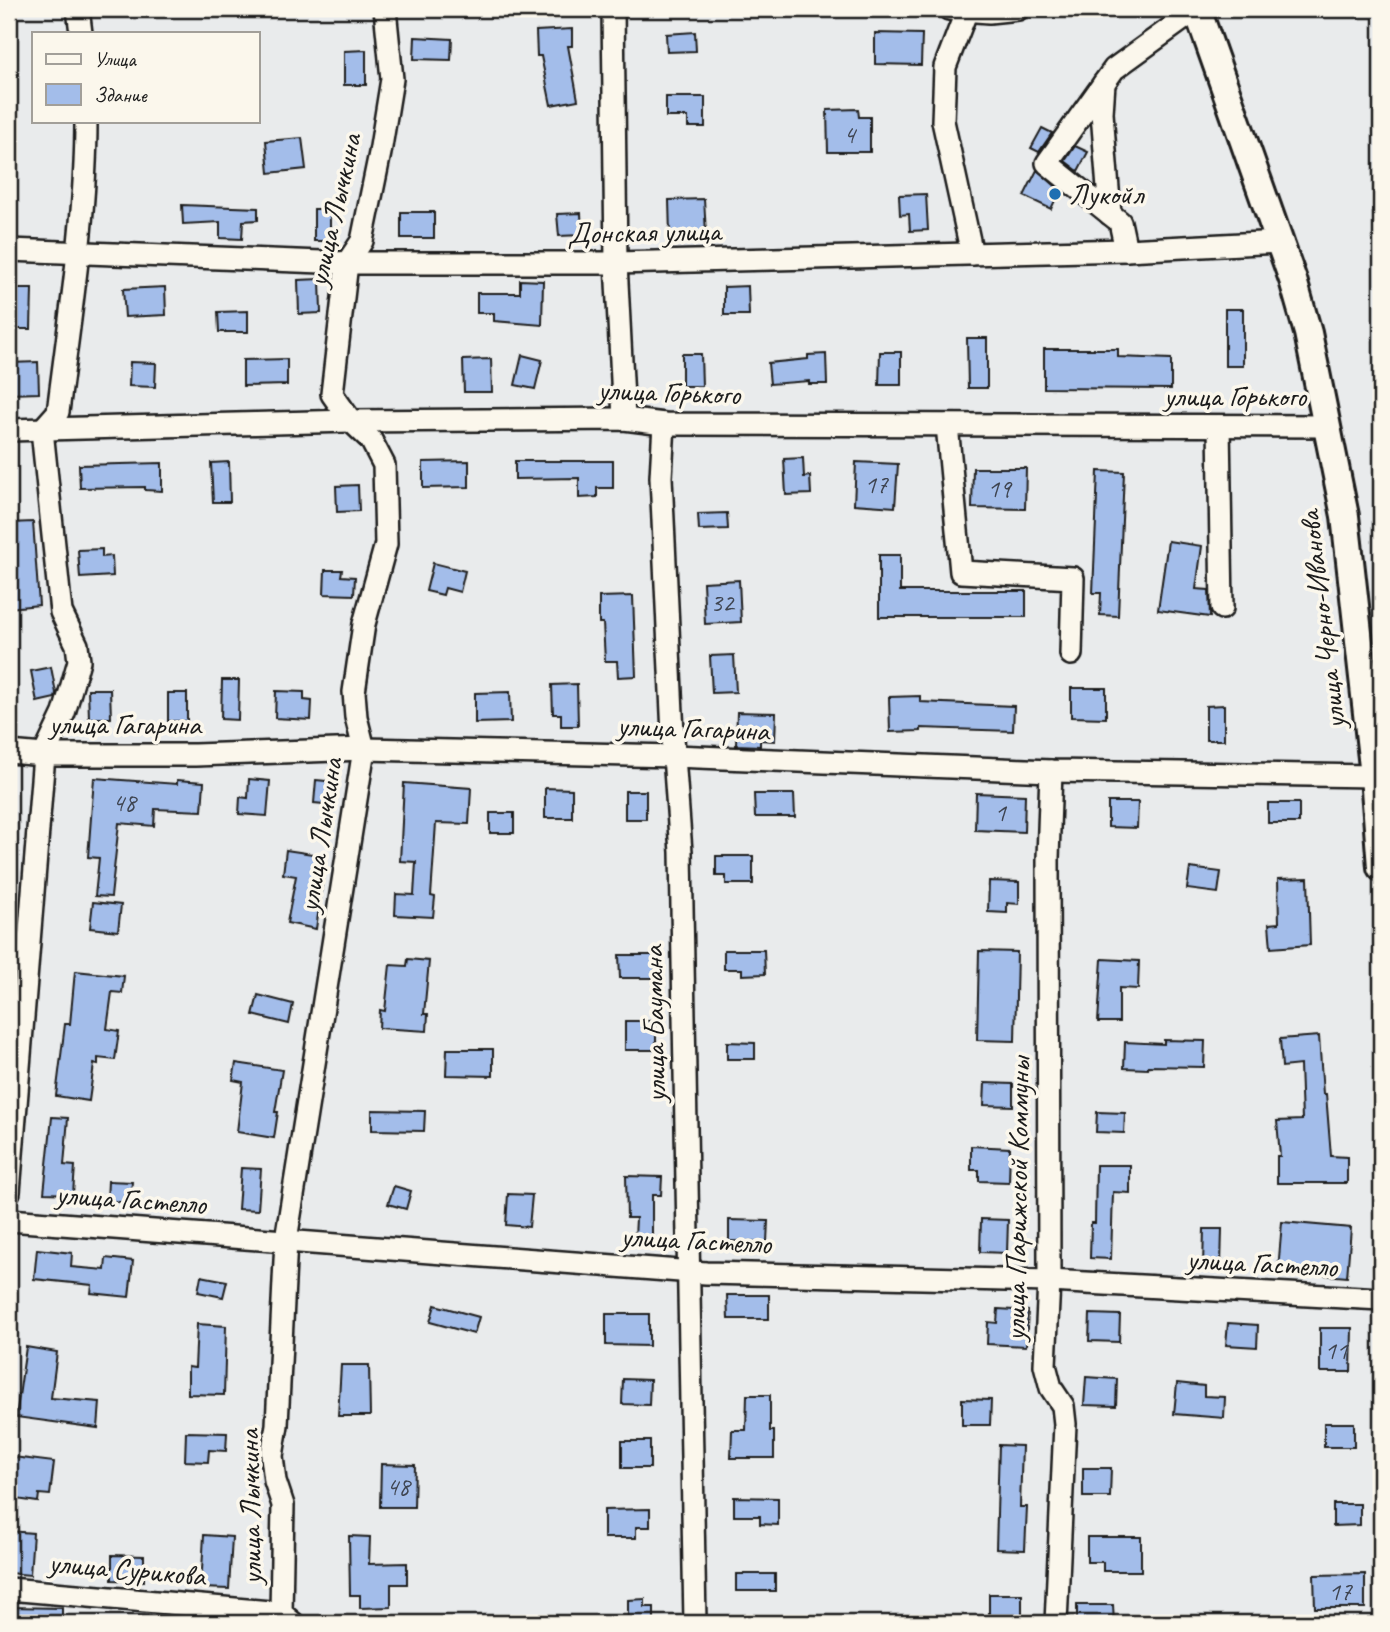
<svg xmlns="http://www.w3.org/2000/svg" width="1390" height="1632" viewBox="0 0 1390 1632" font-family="Caveat,sans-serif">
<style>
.building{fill:#a3bdea;stroke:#1c1c1c;stroke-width:2}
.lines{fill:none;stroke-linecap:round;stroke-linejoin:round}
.minor-casing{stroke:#1c1c1c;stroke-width:26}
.major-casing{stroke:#1c1c1c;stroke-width:32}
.minor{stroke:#fbf7ec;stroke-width:21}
.major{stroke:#fbf7ec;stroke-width:26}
.poi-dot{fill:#1f6fb2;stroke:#fbf7ec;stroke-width:2.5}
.labels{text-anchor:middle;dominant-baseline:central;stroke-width:7;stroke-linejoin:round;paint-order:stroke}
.number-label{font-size:26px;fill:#3e4450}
.poi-label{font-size:30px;fill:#1c1c1c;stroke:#fbf7ec;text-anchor:start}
.street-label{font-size:30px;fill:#1c1c1c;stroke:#fbf7ec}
</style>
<rect width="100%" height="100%" fill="#e9ebec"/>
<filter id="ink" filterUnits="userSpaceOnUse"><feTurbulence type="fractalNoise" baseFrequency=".0143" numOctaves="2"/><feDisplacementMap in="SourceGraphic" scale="14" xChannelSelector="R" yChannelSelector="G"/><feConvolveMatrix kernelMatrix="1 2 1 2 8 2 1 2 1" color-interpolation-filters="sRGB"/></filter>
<g filter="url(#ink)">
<g class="building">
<path d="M572,29V46H568L578,100L551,105L541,56H537L536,31Z"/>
<path d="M695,32L696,51L667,52L666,34Z"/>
<path d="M875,33L922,34L921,65L875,64Z"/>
<path d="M415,37L452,39L451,60L414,59Z"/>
<path d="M366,50V85H344V51Z"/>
<path d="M666,97H705V127H688V117H666Z"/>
<path d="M858,109L859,117H870V152H828L827,110Z"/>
<path d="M1042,128L1052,133L1039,152L1031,148Z"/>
<path d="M302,138L306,169L269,173L266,141Z"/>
<path d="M1075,146L1088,152L1078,171L1065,161Z"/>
<path d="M1037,170L1060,190L1051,209L1024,196Z"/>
<path d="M926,194L928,230L910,231L909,214L900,215L899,195Z"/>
<path d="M704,199L706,233L670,235L669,200Z"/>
<path d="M182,205L258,208V220L243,221L242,239L220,238V222L183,224Z"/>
<rect x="314" y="209" width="16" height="32"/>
<rect x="401" y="212" width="33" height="26"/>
<path d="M581,213L582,235L559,236L557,214Z"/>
<path d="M320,279L321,313L299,314L298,280Z"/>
<path d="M520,280L543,281L542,325L494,321V313H477V293H520Z"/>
<path d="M748,286L749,315H724V287Z"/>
<path d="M165,287L166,315L125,317L123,289Z"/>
<path d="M9,289H32L31,329H9Z"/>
<rect x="1225" y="309" width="18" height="57"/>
<path d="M248,311V332H219L218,312Z"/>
<path d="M967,338H987V388H968Z"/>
<path d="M1044,349H1118V357L1171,359V389L1044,388Z"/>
<path d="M880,352H901V385H879Z"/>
<path d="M682,354H701L702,386H682Z"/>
<path d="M826,354L827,384H809V381L770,384L768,363L808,359V355Z"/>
<path d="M522,355L542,360L535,389L515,385Z"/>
<path d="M287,359V385L243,386V360Z"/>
<path d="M491,359L492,392H464L463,360Z"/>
<path d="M38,362L39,393L9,394V363Z"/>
<path d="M130,362L156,363L155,387L129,386Z"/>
<path d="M803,458L804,477L810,476L811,494L786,495L784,459Z"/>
<path d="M469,461V487L423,488V462Z"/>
<path d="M515,461H613V488H597V497L579,498V478L515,479Z"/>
<path d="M229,462L230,502H213L211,463Z"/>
<path d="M856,462L898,464L895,507L854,504Z"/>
<path d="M162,463V491L145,490V487L80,488L79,465Z"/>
<path d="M973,468H1026L1025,509L972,508Z"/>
<path d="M1098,471L1124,472L1118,616L1100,615L1101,593H1093Z"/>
<path d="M358,485L359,511L337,512L336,486Z"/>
<path d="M727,513L728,529L699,530L698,514Z"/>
<path d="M33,522L39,605L9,608V523Z"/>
<path d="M1168,541L1202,546L1196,589L1209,590L1210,617L1158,610Z"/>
<path d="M102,549V557L112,556L113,576L80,578L78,550Z"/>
<path d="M879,555H900V591H1026V617H879Z"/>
<path d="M433,563L465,571L460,592L445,588L443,595L426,591Z"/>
<path d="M325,570H342L341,576L355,577L354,595L324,594Z"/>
<path d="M739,580L741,622L705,624L703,582Z"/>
<path d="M633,596L636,676L618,677L617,661H605L603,623H599V597Z"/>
<path d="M734,655L736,692L712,693L710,656Z"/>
<path d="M51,667L56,693L55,698L37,702L31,671Z"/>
<path d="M222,680H239L238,720L221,719Z"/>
<path d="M577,684L578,726H561V714H553L552,685Z"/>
<path d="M1071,688H1106V718L1071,717Z"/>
<path d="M88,689H110L111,718H89Z"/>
<path d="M276,691L304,692V700L312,701L311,720L275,718Z"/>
<path d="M510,692L511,722L475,723V693Z"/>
<rect x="168" y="693" width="19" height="28"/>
<path d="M920,696V702L1014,706L1013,731L921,728V731L890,732L889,697Z"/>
<path d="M1224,705V740H1206V706Z"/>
<path d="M737,712L776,713L775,741L760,740V746L736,745Z"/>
<path d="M94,778L177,784V780L204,782L202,811L155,809L154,826L119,823L111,897L95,896L99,858L88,857Z"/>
<path d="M249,779L270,781L267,816L239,814L240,797L248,798Z"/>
<path d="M316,780L336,782L334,805L314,803Z"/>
<path d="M404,783L471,788L469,824L436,823L431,896L435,897L433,917L395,915L396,894L414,895L416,862L400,861Z"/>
<path d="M545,788L572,789V818H545Z"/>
<rect x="625" y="791" width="21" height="28"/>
<path d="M976,793L1025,795L1024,832L975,830Z"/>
<path d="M754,794H794L795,817H755Z"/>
<path d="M1108,802H1138L1137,828L1108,827Z"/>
<rect x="1268" y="803" width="31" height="20"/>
<rect x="490" y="813" width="24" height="20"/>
<path d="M286,850L326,856L316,929L287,923L296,876L283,874Z"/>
<path d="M716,856H753V884H726V876H716Z"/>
<path d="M1190,868L1221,872L1218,893L1187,889Z"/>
<path d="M1308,878L1310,945L1271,948L1269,924L1279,923L1278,879Z"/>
<path d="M989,881L1019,882V904L1007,903V913L988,912Z"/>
<path d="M93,902L121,905L118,931L90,928Z"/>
<path d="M724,950H764L765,974L742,975V969H724Z"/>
<path d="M979,951L1017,952L1015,1041L977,1040Z"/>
<path d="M619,955H655V978H620Z"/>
<path d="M408,959L429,961L424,1014H428L427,1031L379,1028L380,1010L385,1011L390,965L407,966Z"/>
<path d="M1102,959L1139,961L1138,989L1119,988V1022H1098Z"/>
<path d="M75,971L124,976L122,993L112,992L107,1029L119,1031L115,1060L98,1058V1065L94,1064L89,1101L56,1096L65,1024H70Z"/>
<path d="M258,995L293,1004L289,1024L253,1015Z"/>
<rect x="625" y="1021" width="31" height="29"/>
<path d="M1319,1036L1323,1094H1326L1331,1156L1347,1157V1183H1277V1156H1280L1277,1121L1302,1120L1300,1065L1282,1067L1280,1039Z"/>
<path d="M1164,1040L1205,1041L1204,1067L1148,1066V1069L1124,1068L1125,1042L1164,1044Z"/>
<path d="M727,1042L755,1043V1059H727Z"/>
<path d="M447,1049H493V1076L446,1075Z"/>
<path d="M236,1063L282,1070L275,1112H278L274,1138L237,1132L243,1082L233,1080Z"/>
<path d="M985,1083L1013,1084V1106L984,1105Z"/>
<path d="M372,1110L425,1111L424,1131L372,1130Z"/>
<path d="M1097,1112L1125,1113L1124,1133L1096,1132Z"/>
<path d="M52,1117L68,1118L64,1165L75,1166L73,1194L44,1193Z"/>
<path d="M971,1146L1010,1148L1009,1182L979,1181V1170H971Z"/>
<path d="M1096,1165H1130V1193L1113,1192L1111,1259L1090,1258L1091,1223H1095Z"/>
<path d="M241,1168L261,1169L258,1210L238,1209Z"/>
<path d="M626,1176L662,1177L661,1195H652V1239L635,1238L636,1218H627Z"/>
<path d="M108,1181L132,1182L130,1203L107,1201Z"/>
<path d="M394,1186L411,1191L406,1209L388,1204Z"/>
<path d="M508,1194L532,1195L529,1227L506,1225Z"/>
<path d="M981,1219L1008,1220L1007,1253L980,1252Z"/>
<path d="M729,1220L768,1221L767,1242L729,1241Z"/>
<path d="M1282,1222L1351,1228L1347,1277L1278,1271Z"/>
<path d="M1204,1229H1222L1221,1266H1203Z"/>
<path d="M37,1249L72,1253L71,1267L105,1270L106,1258L133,1261L129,1297L91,1293L92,1285L34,1279Z"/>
<path d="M201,1276L227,1281L223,1297L198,1292Z"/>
<path d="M727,1295H769V1319H728Z"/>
<path d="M435,1305L479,1317L474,1334L430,1322Z"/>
<path d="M998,1309L1028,1311L1026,1346L987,1344L988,1322L997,1323Z"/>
<path d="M606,1314H649V1346L606,1345Z"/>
<path d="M1090,1314L1120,1315L1119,1342L1089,1341Z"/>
<path d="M1228,1323L1258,1325L1257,1347L1226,1345Z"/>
<path d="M197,1324L226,1326L224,1395L188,1394V1367L195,1368Z"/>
<path d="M1320,1328H1352L1351,1372H1320Z"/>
<path d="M26,1347L57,1352L51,1398L100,1402L98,1428L16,1417Z"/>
<path d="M341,1365H369L370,1416H338Z"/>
<path d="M1086,1377L1117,1379L1116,1406L1084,1405Z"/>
<path d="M623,1379L650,1380L649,1405L622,1404Z"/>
<path d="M1177,1383L1204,1386V1396L1225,1397L1224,1418L1174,1414Z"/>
<path d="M747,1395H770V1431H774V1458H731L732,1430H746Z"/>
<path d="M962,1399L991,1400L990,1425H962Z"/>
<rect x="1324" y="1423" width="30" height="24"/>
<path d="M186,1432L227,1433L226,1451L209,1450L208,1462L185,1461Z"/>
<rect x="622" y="1441" width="28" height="27"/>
<path d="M999,1445L1022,1446L1020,1507H1027L1025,1550L996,1549Z"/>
<path d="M13,1457L54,1462L50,1495L39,1494L38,1502L9,1498Z"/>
<path d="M381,1464L415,1465L414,1507H380Z"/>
<path d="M1083,1468H1111L1110,1497H1083Z"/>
<path d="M734,1497L778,1498V1525L760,1524V1516H734Z"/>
<path d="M1333,1504H1360V1525L1333,1526Z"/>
<path d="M650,1509V1527H636V1538H604V1510Z"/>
<path d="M9,1531L33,1533L30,1575L9,1573Z"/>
<path d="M204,1535L232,1537L229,1589L201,1588Z"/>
<path d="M349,1536L370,1537L369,1564L407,1563V1584H391V1607L360,1608V1595H350Z"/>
<path d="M1087,1537H1141V1571H1103V1562H1087Z"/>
<path d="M112,1555L144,1556V1581L112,1580Z"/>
<rect x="736" y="1574" width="39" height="17"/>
<path d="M1365,1574V1608H1315L1314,1575Z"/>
<rect x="989" y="1594" width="33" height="21"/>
<path d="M645,1599V1607H654V1623H628V1600Z"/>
<path d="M1077,1605H1113L1114,1623H1077Z"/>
<path d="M9,1607L62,1608V1623H9Z"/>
</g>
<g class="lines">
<g class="minor-casing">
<g id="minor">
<path d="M78,9L81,33"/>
<path d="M613,9L616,263L624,419"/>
<path d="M949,9L989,12L1018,9"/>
<path d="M967,10L945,67L943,121L972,254"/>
<path d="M1104,83L1102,113L1110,214"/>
<path d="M9,250L347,263H616L1126,250L1280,242"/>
<path d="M1126,250L1120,222L1047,163L1114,69L1197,9"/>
<path d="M664,424L661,477L674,756L681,852L695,1623"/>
<path d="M947,425L961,572L1073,578L1071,654"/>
<path d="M1219,426L1222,608"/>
<path d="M9,430L351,421L624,419L664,424L1327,426"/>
<path d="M9,752L44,755H195L364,749L674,756L1051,771L1374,776"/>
<path d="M1051,771L1048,858L1049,1281L1045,1365L1051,1388L1063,1406L1065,1424L1056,1623"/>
<path d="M9,1192L44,755L64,713L79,661L77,645L61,612L42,430L58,412C70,315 86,218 86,121"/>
<path d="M9,1220L706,1273L1049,1281L1381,1299"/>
<path d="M9,1589L281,1613L277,1623"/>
<path d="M293,1623L281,1613L283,1505L275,1481L272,1456L277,1425L286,1240L364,749L356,717L354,692L364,624L386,544L384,465L371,440L351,421L332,394L347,263L362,241L380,153L392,79L385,9"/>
</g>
</g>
<g class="major-casing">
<path id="major" d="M1197,9L1293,280L1308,333L1345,516L1374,776L1381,867"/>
</g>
<use href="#minor" class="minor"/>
<use href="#major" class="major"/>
</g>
</g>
<circle class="poi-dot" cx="1055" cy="194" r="7"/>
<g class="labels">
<g class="number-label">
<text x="849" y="134">4</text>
<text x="876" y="484">17</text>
<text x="999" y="488">19</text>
<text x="722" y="602">32</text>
<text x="124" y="802">48</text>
<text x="1000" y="812">1</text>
<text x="1336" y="1350">11</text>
<text x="398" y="1486">48</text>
<text x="1340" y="1591">17</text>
</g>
<g class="poi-label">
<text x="1069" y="194">Лукойл</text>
</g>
<g class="street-label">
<text transform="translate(334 210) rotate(-77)">улица Лычкина</text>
<text transform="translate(644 232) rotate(-1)">Донская улица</text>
<text transform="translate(669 392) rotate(2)">улица Горького</text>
<text x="1235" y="396">улица Горького</text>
<text transform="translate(1322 620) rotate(-97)">улица Черно-Иванова</text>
<text x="125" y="724">улица Гагарина</text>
<text transform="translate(693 728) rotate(2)">улица Гагарина</text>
<text transform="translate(320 835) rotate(-81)">улица Лычкина</text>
<text transform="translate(654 1024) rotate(-91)">улица Баумана</text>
<text transform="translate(131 1199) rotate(4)">улица Гастелло</text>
<text transform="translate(1017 1199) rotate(-89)">улица Парижской Коммуны</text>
<text transform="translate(696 1240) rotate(3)">улица Гастелло</text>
<text transform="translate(1262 1263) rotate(3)">улица Гастелло</text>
<text transform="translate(250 1507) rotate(-91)">улица Лычкина</text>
<text transform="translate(127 1569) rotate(5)">улица Сурикова</text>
</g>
</g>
<rect width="1390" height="1632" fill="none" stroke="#fbf7ec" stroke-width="35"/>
<rect x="18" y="18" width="1355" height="1597" fill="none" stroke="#1c1c1c" stroke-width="2.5" filter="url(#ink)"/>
<rect x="32" y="32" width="228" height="91" fill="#fbf7ec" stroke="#a29f99" stroke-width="2"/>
<rect x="46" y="54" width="35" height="10" fill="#fbf7ec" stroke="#a29f99" stroke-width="2"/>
<text x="94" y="66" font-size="21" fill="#1c1c1c">Улица</text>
<rect x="46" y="84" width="35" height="21" fill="#a3bdea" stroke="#a29f99" stroke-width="2"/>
<text x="94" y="102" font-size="21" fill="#1c1c1c">Здание</text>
</svg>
